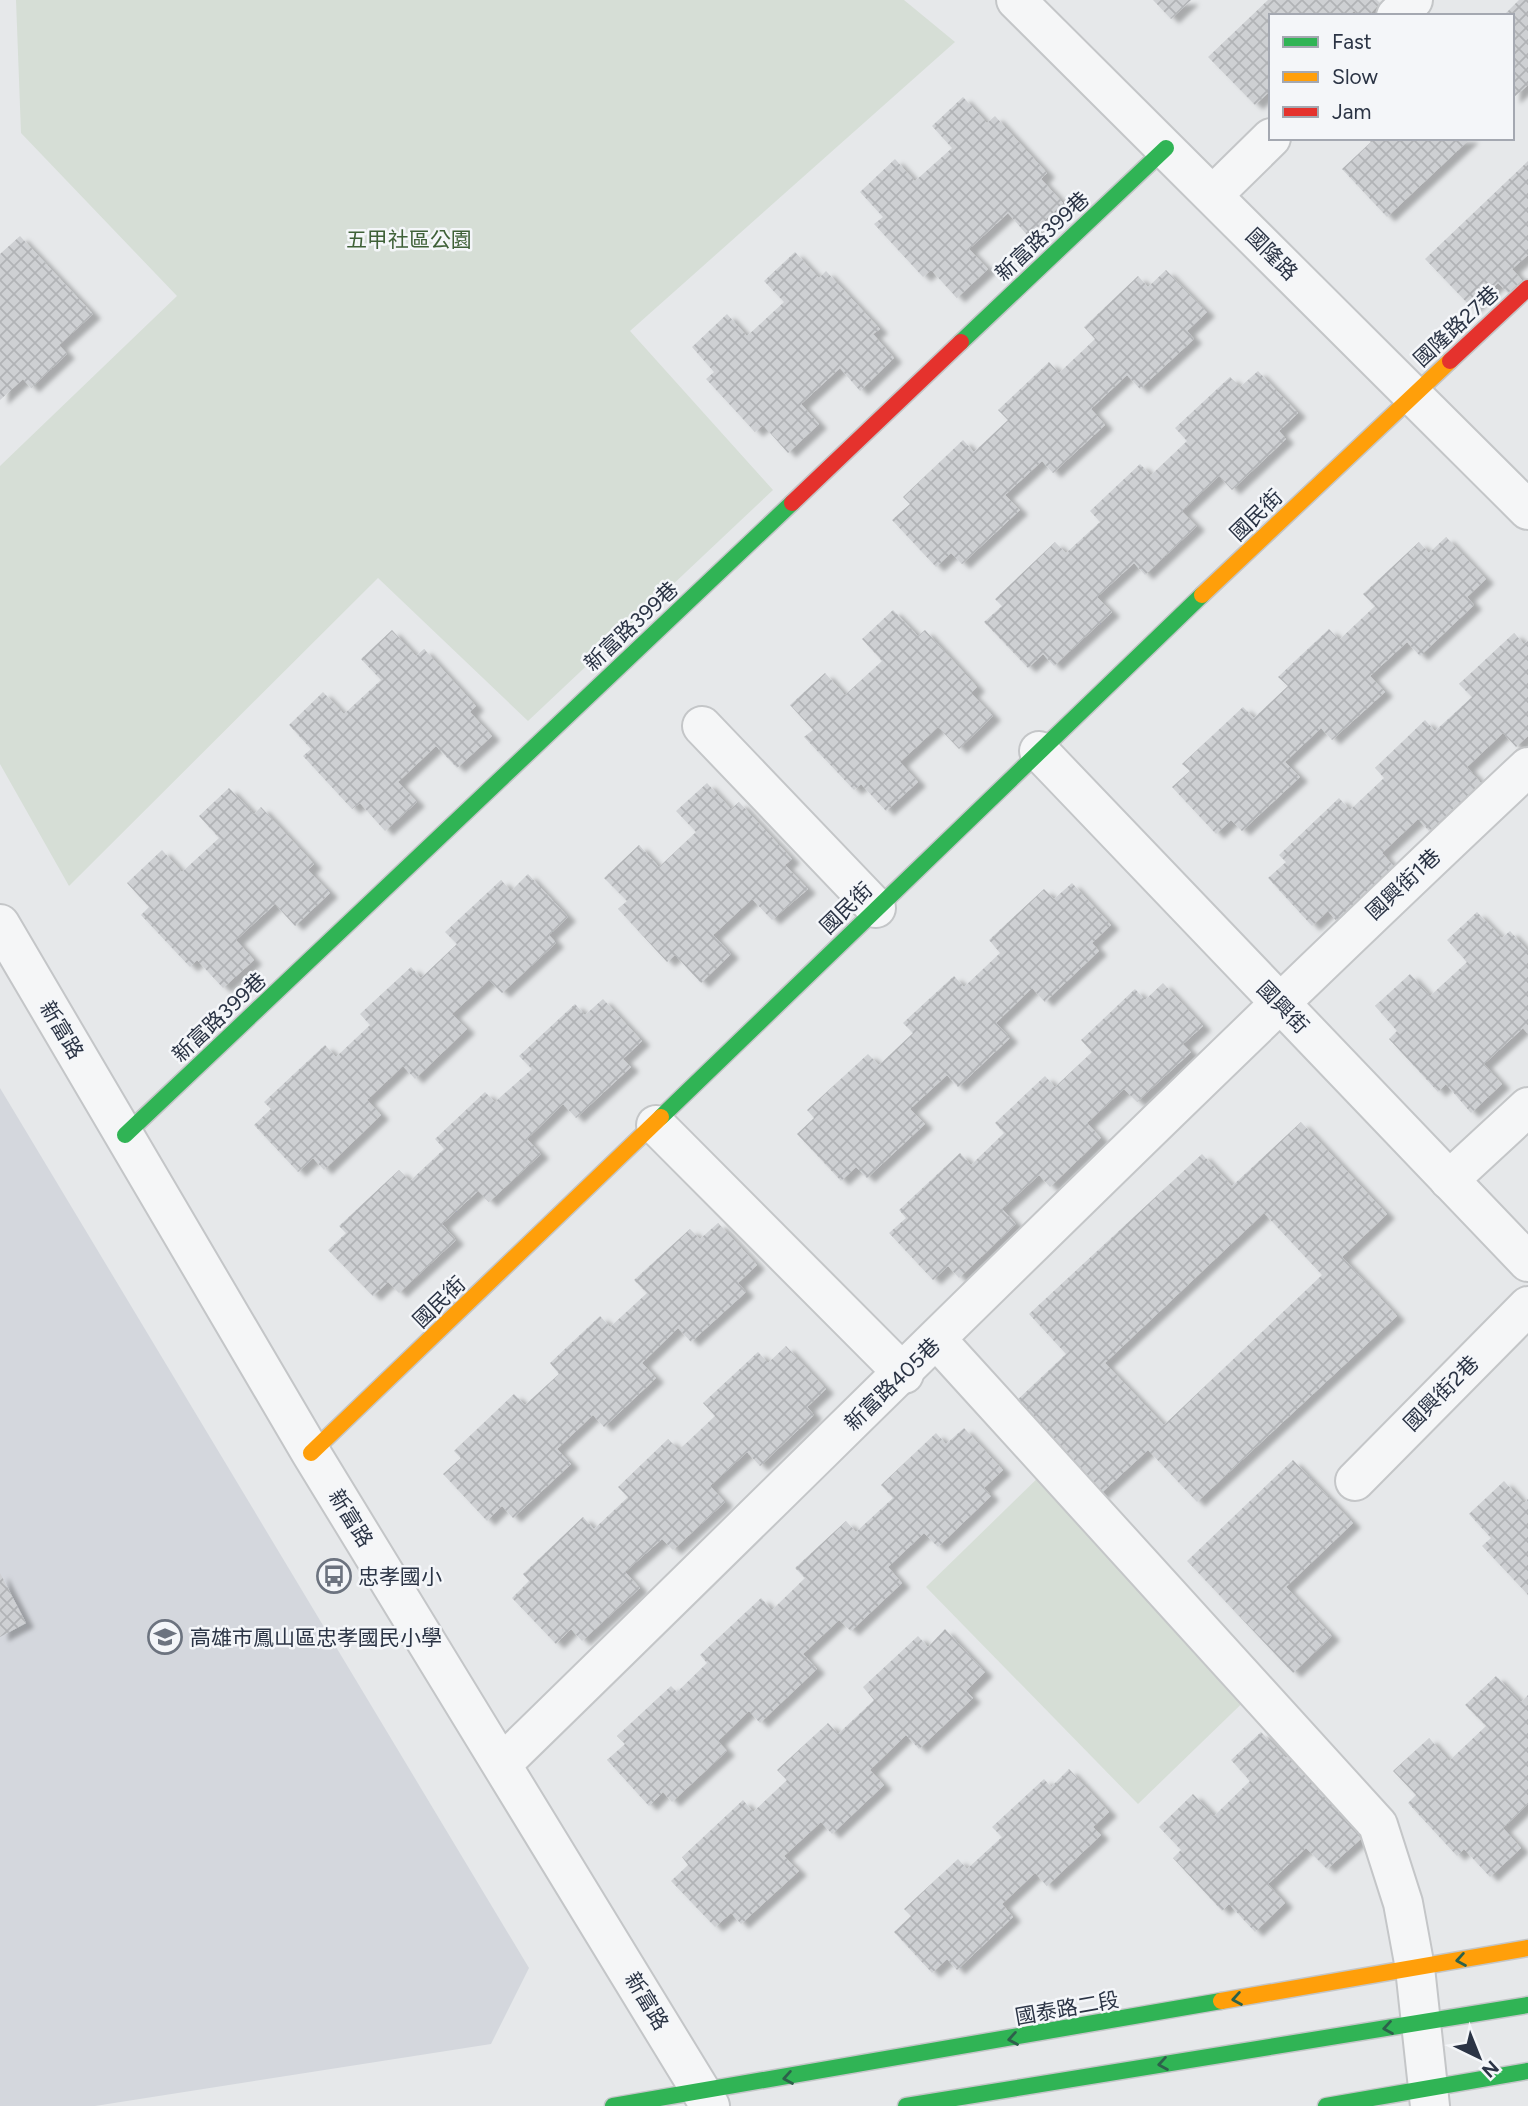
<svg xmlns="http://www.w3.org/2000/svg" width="1528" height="2106" viewBox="0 0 1528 2106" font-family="Figtree,'Noto Sans TC',sans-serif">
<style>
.built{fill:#d4d7dd}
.green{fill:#d6ded6}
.building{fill:url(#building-cross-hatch);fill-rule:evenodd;filter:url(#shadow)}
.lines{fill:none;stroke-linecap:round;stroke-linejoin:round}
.street-casing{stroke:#c4c6c8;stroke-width:42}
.fast-casing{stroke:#c4c6c8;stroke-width:19}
.slow-casing{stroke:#c4c6c8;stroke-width:19}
.jam-casing{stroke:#c4c6c8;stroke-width:19}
.street{stroke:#f5f6f7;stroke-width:38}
.fast{stroke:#30b455;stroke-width:16}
.slow{stroke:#ff9f0a;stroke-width:16}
.jam{stroke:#e5322d;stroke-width:16}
.oneway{stroke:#2d614b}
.labels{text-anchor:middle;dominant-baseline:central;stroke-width:5;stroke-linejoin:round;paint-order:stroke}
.street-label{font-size:21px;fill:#2b3445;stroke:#f4f6f9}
.park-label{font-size:21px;fill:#3f6138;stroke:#f4f6f9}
.poi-label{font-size:21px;fill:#2b3445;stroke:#f4f6f9;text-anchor:start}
</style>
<defs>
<pattern id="building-cross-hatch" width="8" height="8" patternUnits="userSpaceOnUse" patternTransform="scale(1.75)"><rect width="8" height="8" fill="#ced0d3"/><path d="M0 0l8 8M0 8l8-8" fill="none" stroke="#b1b3b6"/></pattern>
<filter id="shadow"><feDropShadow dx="8" dy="4.5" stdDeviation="2" flood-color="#0004"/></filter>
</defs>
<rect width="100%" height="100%" fill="#e6e8ea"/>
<path class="built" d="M0,1088L529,1968L491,2044L95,2106H0Z"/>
<g class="green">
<path d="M16,0H904L955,42L630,331L773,490L528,721L378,578L69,886L0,764V466L177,296L21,133Z"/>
<path d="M1048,1468L1261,1685L1138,1804L926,1587Z"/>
</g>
<g class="building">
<path d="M1153,0H1191L1171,19Z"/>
<path d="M1268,0H1377L1380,3L1368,16H1358L1354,11L1348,16H1271V90L1255,105L1208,57Z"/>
<path d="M1519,0H1528V85L1512,99V16H1503Z"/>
<path d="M963,97L987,123L995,116L1047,173L1041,179L1063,203L1028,236L1008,213L969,249L988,269L957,298L931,270L923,277L874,224L883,217L860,192L895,159L915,181L952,148L932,126Z"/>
<path d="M1367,138H1471L1387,217L1342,169L1371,142Z"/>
<path d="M1528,161V255L1512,269L1522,280L1508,293L1498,283L1472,308L1425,259Z"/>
<path d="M20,236L93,314L59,345L67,354L31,388L23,379L0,400V254Z"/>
<path d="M795,252L819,278L826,271L880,329L873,334L894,358L860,391L840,368L801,404L819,424L788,453L763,425L755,432L706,379L714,372L692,347L727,314L747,336L784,302L764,281Z"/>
<path d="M1166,270L1207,312L1187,331L1194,339L1140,389L1127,375L1091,409L1105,425L1053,473L1042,461L1005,495L1020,510L962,564L951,553L936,567L892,520L910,504L903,497L963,440L974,452L1008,420L998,410L1049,362L1059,373L1095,339L1084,327L1138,276L1148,287Z"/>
<path d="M1258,371L1298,413L1279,431L1286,439L1232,490L1219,476L1182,511L1197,526L1145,575L1134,563L1097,597L1112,612L1054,666L1043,654L1028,668L984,622L1002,606L995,599L1055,542L1066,553L1100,522L1090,511L1140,464L1151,475L1187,441L1175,428L1230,377L1240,387Z"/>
<path d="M1446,537L1486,579L1467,597L1474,605L1420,656L1407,642L1370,676L1385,692L1332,740L1321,728L1285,762L1300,777L1242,831L1231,820L1216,834L1172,787L1190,771L1182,764L1243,707L1254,718L1288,686L1278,677L1329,629L1339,640L1375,606L1363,594L1419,542L1429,553Z"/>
<path d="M893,610L918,636L925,630L977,687L971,693L993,716L959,749L938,727L900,762L918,782L886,811L861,784L854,790L804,737L813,730L790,705L825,673L845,695L882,661L862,639Z"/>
<path d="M392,630L416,656L424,649L476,706L470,712L492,736L457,768L436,746L398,782L417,802L385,831L360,803L352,809L303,756L311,749L289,725L323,692L344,714L381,680L361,659Z"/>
<path d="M1514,633L1524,644L1528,641V736L1516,747L1503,733L1467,767L1481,783L1429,831L1418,819L1382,853L1396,869L1338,923L1328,911L1312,926L1268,878L1286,862L1279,855L1339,798L1350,810L1384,778L1375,768L1425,720L1435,731L1472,697L1459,684Z"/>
<path d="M707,783L731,809L739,802L792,859L785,865L808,889L772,920L752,899L713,935L731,954L701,983L675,955L667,962L618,909L627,901L604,878L639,845L659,867L696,832L676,811Z"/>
<path d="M229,788L254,814L261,807L314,864L308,870L330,893L295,926L275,904L236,940L254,960L223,988L197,960L190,967L141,915L149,907L127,883L162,850L182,872L219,838L199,816Z"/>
<path d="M528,874L568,917L549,935L556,943L502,993L489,980L452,1014L467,1029L415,1079L403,1066L367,1100L381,1115L324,1170L313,1158L298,1172L254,1125L271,1109L264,1102L325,1045L336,1057L370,1025L360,1014L411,967L421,978L457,944L445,932L501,880L511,891Z"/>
<path d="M1072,883L1111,925L1092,943L1099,951L1045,1002L1032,988L996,1023L1010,1038L958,1087L947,1075L910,1109L925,1124L867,1178L856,1167L841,1181L797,1134L814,1118L807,1110L868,1054L879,1065L913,1033L903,1023L954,976L964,987L1000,953L989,940L1044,889L1054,899Z"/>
<path d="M1477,912L1502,938L1510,931L1528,951V1034L1523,1028L1484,1064L1502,1084L1471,1113L1446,1084L1438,1092L1389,1039L1397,1031L1375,1006L1410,974L1430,996L1467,962L1447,940Z"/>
<path d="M1163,983L1203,1026L1183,1044L1191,1052L1137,1102L1124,1089L1087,1123L1101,1138L1050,1187L1039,1175L1002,1209L1016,1224L959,1278L948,1266L933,1280L889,1233L906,1218L899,1210L960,1153L971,1165L1004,1133L995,1123L1045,1076L1055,1087L1092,1052L1081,1040L1135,989L1145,1000Z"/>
<path d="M603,999L642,1041L623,1059L631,1067L576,1118L563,1104L527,1139L541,1154L489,1202L478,1191L442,1224L456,1240L399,1293L388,1282L373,1296L328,1250L346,1233L339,1226L399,1170L410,1181L444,1149L435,1139L485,1092L495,1102L532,1069L519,1056L575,1004L585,1015Z"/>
<path d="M1301,1122L1387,1214L1342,1257L1397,1316L1197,1502L1148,1450L1098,1496L1013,1404L1066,1354L1029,1314L1202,1154L1232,1186ZM1264,1213L1322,1275L1164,1425L1105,1363Z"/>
<path d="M718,1223L757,1265L738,1283L746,1292L691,1342L678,1328L642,1363L656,1378L604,1427L593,1415L557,1449L571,1464L513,1518L502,1506L487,1521L443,1474L461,1458L454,1451L514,1394L525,1405L559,1374L550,1363L600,1316L610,1327L647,1293L634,1280L690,1229L700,1239Z"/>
<path d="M786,1346L826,1389L807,1407L814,1415L760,1466L747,1452L710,1486L725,1502L673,1550L662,1539L625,1572L640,1588L582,1641L571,1629L556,1644L512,1598L529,1581L523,1574L583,1517L594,1529L628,1497L618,1487L668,1439L679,1450L715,1416L703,1403L758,1352L768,1363Z"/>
<path d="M964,1428L1003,1470L984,1488L991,1496L938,1547L924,1533L888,1567L902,1583L851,1631L839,1620L803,1654L817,1669L760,1723L749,1711L718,1741L727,1751L672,1802L663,1792L649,1806L607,1760L625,1744L617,1736L671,1686L677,1692L707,1663L700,1655L761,1598L772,1610L805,1578L795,1568L846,1521L856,1532L893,1498L881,1485L936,1433L946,1444Z"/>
<path d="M1293,1460L1353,1523L1286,1587L1332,1636L1293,1673L1187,1561Z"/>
<path d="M1504,1481L1524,1503L1528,1499V1595L1482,1546L1491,1538L1469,1514Z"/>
<path d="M0,1573L26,1623L0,1637Z"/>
<path d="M945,1629L985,1672L966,1691L973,1698L919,1749L906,1735L870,1770L884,1785L832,1834L821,1822L784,1856L799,1871L741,1924L731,1913L715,1927L671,1881L688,1865L682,1857L743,1800L753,1812L787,1780L777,1770L828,1723L838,1734L874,1700L863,1687L918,1636L928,1647Z"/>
<path d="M1496,1676L1521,1702L1528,1695V1804L1503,1828L1521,1848L1490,1877L1464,1849L1457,1856L1408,1803L1416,1795L1393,1771L1429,1738L1449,1761L1486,1726L1465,1705Z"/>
<path d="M1261,1732L1286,1758L1293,1751L1346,1808L1340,1814L1362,1838L1327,1869L1306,1848L1268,1884L1285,1903L1255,1932L1229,1904L1222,1911L1173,1858L1181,1850L1159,1827L1193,1794L1214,1816L1250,1781L1231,1760Z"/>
<path d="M1069,1769L1109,1812L1093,1827L1101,1835L1047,1886L1035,1873L1002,1904L1013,1917L957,1970L947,1959L932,1973L894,1932L911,1916L904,1909L958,1859L967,1869L1002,1837L992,1827L1044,1779L1051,1787Z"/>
</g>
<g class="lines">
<g class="street-casing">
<g id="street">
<path d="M1016,0L1528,510"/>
<path d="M1396,16L1413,0"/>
<path d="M1213,195L1271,138"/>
<path d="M702,726L876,908"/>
<path d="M1039,751L1528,1262"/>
<path d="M0,924L311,1453L710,2106"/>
<path d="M656,1125L904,1374"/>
<path d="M1449,1180L1528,1107"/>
<path d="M937,1340L1378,1825L1403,1903L1415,1968L1430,2106"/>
<path d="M1355,1481L1528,1306"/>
<path d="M503,1763C844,1431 1181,1093 1528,767"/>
</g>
</g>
<g class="fast-casing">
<g id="fast">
<path d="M961,342L1166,148"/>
<path d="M661,1117L1202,595"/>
<path d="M125,1135L792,503"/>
<path d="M613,2106L1221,2001"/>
<path d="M906,2106L1528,2005"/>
<path d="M1326,2106L1528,2071"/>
</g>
</g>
<g class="slow-casing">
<g id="slow">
<path d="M1202,595L1450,361"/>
<path d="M311,1453L661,1117"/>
<path d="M1221,2001L1528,1948"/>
</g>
</g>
<g class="jam-casing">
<g id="jam">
<path d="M1450,361L1528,288"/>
<path d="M792,503L961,342"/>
</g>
</g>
<use href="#street" class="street"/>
<use href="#fast" class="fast"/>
<use href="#slow" class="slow"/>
<use href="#jam" class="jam"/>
</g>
<defs><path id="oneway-chevron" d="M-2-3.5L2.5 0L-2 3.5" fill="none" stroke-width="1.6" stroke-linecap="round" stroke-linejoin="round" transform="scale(1.75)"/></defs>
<g class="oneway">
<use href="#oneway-chevron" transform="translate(1461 1960) rotate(170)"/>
<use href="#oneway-chevron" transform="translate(1237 1999) rotate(170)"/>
<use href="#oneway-chevron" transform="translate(1388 2028) rotate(171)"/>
<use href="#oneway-chevron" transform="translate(1013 2039) rotate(170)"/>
<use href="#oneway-chevron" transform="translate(1163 2064) rotate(171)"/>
<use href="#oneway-chevron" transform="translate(788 2078) rotate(170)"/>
</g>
<defs>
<g id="bus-ring" transform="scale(1.75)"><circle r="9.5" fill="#f4f6f9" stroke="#6c737f" stroke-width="1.5"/><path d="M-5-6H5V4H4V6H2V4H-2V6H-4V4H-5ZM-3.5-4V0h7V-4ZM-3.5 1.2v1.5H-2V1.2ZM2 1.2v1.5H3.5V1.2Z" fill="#6c737f"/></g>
<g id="school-ring" transform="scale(1.75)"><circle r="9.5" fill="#f4f6f9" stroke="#6c737f" stroke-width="1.5"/><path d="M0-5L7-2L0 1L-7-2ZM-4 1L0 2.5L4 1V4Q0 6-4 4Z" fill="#6c737f"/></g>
</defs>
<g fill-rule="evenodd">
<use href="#bus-ring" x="334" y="1576"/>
<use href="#school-ring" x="165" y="1637"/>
</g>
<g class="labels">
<g class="street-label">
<text transform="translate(1042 236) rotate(-43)">新富路399巷</text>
<text transform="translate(1272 254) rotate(45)">國隆路</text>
<text transform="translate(1456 326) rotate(-43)">國隆路27巷</text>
<text transform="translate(1256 515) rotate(-44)">國民街</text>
<text transform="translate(631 626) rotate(-43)">新富路399巷</text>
<text transform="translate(1403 884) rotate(-43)">國興街1巷</text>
<text transform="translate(846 908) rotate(-44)">國民街</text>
<text transform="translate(1283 1007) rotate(46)">國興街</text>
<text transform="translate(219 1017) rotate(-43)">新富路399巷</text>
<text transform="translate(62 1030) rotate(59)">新富路</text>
<text transform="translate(439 1302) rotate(-44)">國民街</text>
<text transform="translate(892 1384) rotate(-44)">新富路405巷</text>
<text transform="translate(1441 1393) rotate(-45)">國興街2巷</text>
<text transform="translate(351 1518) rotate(58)">新富路</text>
<text transform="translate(647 2001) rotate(59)">新富路</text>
<text transform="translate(1067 2008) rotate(-10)">國泰路二段</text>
</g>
<g class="park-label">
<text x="409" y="239">五甲社區公園</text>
</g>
<g class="poi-label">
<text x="358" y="1576">忠孝國小</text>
<text x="190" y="1637">高雄市鳳山區忠孝國民小學</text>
</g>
</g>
<rect x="1269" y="14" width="245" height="126" fill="#f4f6f9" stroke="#a4a8b1" stroke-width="2"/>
<rect x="1283" y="37" width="35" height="10" fill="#30b455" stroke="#a4a8b1" stroke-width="2"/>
<text x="1332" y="49" font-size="21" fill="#2b3445">Fast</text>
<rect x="1283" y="72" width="35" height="10" fill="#ff9f0a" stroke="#a4a8b1" stroke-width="2"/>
<text x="1332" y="84" font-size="21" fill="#2b3445">Slow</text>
<rect x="1283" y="107" width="35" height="10" fill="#e5322d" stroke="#a4a8b1" stroke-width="2"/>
<text x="1332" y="119" font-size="21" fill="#2b3445">Jam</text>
<g transform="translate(1479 2057) rotate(137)" stroke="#f4f6f9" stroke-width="5" paint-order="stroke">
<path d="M0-5L12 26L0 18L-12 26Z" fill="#2b3445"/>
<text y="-10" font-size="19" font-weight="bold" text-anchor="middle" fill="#2b3445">N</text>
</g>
</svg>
